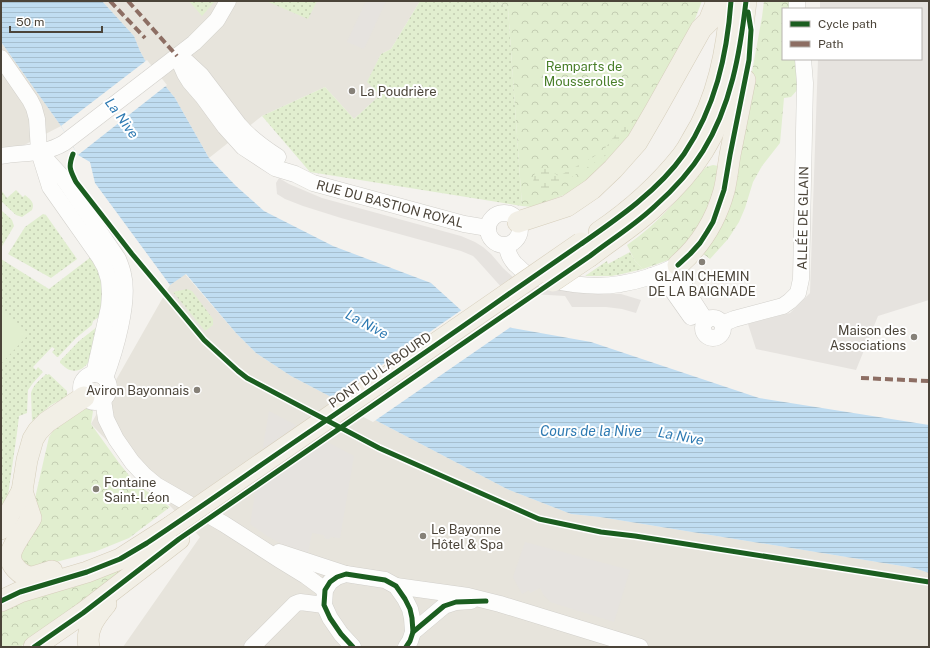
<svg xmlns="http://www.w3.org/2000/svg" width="930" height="648" viewBox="0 0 930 648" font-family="'Public Sans',sans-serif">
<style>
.residential{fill:#e7e4dc}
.grass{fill:url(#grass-dots)}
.forest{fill:url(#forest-crowns)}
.wetland{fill:url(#wetland-marsh)}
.pitch{fill:#e1eecf}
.parking{fill:#e6e3df}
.water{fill:url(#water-rules)}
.pier{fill:#f4f2ee}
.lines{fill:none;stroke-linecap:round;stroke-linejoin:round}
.minor-casing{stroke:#d2d0cb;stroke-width:17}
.major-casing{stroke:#d6cebb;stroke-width:22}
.minor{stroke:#fdfdfc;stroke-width:16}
.major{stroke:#f2efe6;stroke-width:21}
.major-bridge-casing{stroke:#d6cebb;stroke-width:22;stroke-linecap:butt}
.major-bridge{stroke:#f2efe6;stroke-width:21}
.quiet{stroke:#8d6e63;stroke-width:4;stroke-dasharray:8 4;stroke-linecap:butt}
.cycleway-casing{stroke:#fff;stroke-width:8}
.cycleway{stroke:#1b5e20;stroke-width:5}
.poi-dot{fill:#868178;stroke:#fff;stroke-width:1.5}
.labels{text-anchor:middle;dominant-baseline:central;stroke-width:4;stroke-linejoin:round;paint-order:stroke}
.park-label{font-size:13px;fill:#4a7f2a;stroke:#fff}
.poi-label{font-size:13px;fill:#4b4439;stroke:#fff;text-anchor:start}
.street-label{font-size:13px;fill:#4b4439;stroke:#fff}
.water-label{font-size:14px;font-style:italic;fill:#2e7ab2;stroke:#fff}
</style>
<defs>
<pattern id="grass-dots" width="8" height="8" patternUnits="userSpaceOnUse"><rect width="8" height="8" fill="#e1eecf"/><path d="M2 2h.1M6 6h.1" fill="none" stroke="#c3cdb2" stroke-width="1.8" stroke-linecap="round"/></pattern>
<pattern id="forest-crowns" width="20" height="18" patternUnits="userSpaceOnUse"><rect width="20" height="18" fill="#e1eecf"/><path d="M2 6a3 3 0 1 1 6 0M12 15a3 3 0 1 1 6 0" fill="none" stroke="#c3cdb2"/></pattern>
<pattern id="wetland-marsh" width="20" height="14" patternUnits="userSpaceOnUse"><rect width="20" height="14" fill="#e1eecf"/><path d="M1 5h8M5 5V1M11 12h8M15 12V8" fill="none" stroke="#c3cdb2"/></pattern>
<pattern id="water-rules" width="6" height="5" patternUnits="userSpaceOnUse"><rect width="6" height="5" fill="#c0ddf1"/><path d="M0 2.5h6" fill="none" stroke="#a6bfcf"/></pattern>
</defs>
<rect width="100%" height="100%" fill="#f4f2ee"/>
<g class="residential">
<path d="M102,1H420L391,49L381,54L368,82L380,95L354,119L325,87L262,116L209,158L175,98L146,62L140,51L134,36Z"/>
<path d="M1,42L61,126L1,157Z"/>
<path d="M185,274L236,333L256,353L291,376L507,489L571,514L600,517L914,568L929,573V647H123L200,537L91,424L170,285Z"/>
</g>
<g class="grass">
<path d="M189,1H215L202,16Z"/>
<path d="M266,1H317L308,19Z"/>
<path d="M420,1H496L508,8L522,206L310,172L262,116L325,87L354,119L380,95L367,82L381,54L391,49Z"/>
<path d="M1,190L7,198L16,190L23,197L25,195C31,200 35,203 32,210L22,217L16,215L1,201Z"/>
<path d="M1,210L12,220L14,226L1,248Z"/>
<path d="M43,214L46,215L77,259L51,278L8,254L25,227Z"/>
<path d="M630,252L635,261L643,269L622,274L611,276H585L607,261L608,264Z"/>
<path d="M91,257C104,280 105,291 99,317L93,321L92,325L76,338L58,357H57L52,352L55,349L52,347L33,367L36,370L38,367L43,372L33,383L28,390L27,413L19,416L17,433L7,502L1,518V259L49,289Z"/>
<path d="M187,289L192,291L213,319V325L205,331L173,292Z"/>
<path d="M97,327L96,336H94C93,343 92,351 90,358C88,366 79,373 70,370C66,369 63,365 60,363V361L79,341Z"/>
<path d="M46,374L47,375L49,374L67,391V395L66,397L51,405L32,421L31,393C33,385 40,380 46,374Z"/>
</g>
<g class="forest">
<path d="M496,1H702L690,32L652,101L626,139L605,167L569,193L532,207L522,206L508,8Z"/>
<path d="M764,1H789L790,9H783V59H795L799,88L791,97L784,98L780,143L762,166L753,182L745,208L739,222L728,239L710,259L701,252L733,176L762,17Z"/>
<path d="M713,165L724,167L708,215L674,258L643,269L635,261L627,245C658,224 681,195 706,167Z"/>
<path d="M86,405L93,411L91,424L119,463L136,484L170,507L129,538L97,551L45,565L23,569L19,561L33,507L49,437L57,425Z"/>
<path d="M155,546L56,623L20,647H1V612L11,606Z"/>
</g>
<path class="wetland" d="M625,123L630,126L608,154L545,194L537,191L533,182L535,172L540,168L547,169L559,176L602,152Z"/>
<path class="pitch" d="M1,307L29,334L1,364Z"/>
<g class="parking">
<path d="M366,1H386L364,49L347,42Z"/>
<path d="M820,1H929V300L878,316L856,370L756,349L748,324L790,313L810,293L818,59H921V9H820Z"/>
<path d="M279,178L289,184L322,198L461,236L475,242L483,247L491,254L503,268L516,280L580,292L621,294L641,300L636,313L622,309L606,307H572L565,296L515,293L503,289L477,260L473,256L461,251L341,218L303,206L285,199L277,194L276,183Z"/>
<path d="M269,411L354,456L340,538L331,537L329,539H327L324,538L325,536L323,535L312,533L308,553L282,544L267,536L250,524Z"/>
<path d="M525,542L630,570L614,622L550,602L543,594L540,588L530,593L529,590L522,594L513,577Z"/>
</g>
<path class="water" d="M1,1H102L134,36L140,51L146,62L175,98L209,158L236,186L264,211L333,246L431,283L473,321L591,342L759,398L929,425V573L914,568L600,517L571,514L507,489L291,376L256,353L236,333L186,274L170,285L95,183L90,162L78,155L61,126L1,42Z"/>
<g class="pier">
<path d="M147,60L167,85L78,155L61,126Z"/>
<path d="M463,309L474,320L512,326L373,422L331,400Z"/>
</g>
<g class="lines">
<g class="minor-casing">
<g id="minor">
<path d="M797,1V9"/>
<path d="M177,56L185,74L190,82L203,97L225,127L243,147L275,168L295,174L313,183L464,224L488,228"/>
<path d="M177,56L187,62L201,75L239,125C250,138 264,148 278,157"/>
<path d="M1,58L19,84L30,100L34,108L37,119L39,152L50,187L100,258L105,267L109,280L110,294L109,307L94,374"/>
<path d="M1,156C23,152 44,155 64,143L194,43L217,20L228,1"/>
<path d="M43,156L63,178L118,259C120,264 122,269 123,274C130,301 115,351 105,378"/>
<circle cx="504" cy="229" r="16"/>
<path d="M507,245C507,253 510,258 515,264C518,266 521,270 524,272C532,277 542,279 550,280C573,285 597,288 620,284C640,281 660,274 678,265L686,290L706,321"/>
<path d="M651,276L665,284L672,290L691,317"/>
<circle cx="713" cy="328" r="10"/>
<path d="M722,324L734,319L783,306L790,301L798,293L801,279L805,83L803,59"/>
<circle cx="95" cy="388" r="14"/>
<path d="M103,400L106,419L116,439L132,462L144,475L156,485L224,524L280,560L306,576L325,590"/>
<path d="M279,552L346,574"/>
<path d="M396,586L468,596L500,604L640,647"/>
<path d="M413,632L444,606L456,602L471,601"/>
<path d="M252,647L295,604L300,602L324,605"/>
<path d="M353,647L341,634L330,618L324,605L325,590L330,582L337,577L346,574L385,580L396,586L405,599L410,609L412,618L413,632L410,641L406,647"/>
</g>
</g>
<g class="major-casing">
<g id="major">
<path d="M518,222L567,206L592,189L613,169L637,142L655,111L701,29L709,21L717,1"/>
<path d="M599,232C630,211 659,185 682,156C686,151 689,146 692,140C718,99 727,50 731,1"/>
<path d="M590,256C612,239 635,225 655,206C673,190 690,172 703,151C731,106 740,53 746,1"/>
<path d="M678,265C701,245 716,220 724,191C727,179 728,167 730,155C735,130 740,105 745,80"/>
<path d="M22,491L31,518C26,527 13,544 11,553C8,564 21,576 31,577C35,577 48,572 52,571"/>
<path d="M1,529L22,491L27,460L33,439L38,431L47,422L84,397"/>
<path d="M1,601L20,592L87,572L120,559L170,527"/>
<path d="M34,647L83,613L179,539"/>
<path d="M89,647C85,629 96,616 106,604"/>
</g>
</g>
<use href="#minor" class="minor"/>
<use href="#major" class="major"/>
<g class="major-bridge-casing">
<g id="major-bridge">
<path d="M553,281L590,256"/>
<path d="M170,527L581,243"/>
</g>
</g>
<use href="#major-bridge" class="major-bridge"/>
<g class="quiet">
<path d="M110,1L145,38"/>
<path d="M128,1L177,56"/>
<path d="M861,378L929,381"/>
</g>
<g class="cycleway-casing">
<g id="cycleway">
<path d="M73,154C68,167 70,170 76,182L132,254L204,340L238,371L247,378L379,448L539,519L601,532L635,536L929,582"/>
<path d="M678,265L690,254L700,243L707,232L713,222L724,190L730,155L749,60L751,30L748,12"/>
<path d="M1,601L20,592L87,572L120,559L147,543C204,505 259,466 315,428C378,385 441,342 503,298C529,280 555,262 581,244C617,219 659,190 684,154C715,108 727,56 731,1"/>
<path d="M413,632L444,606L456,602L486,601"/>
<path d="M34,647L83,613L179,539L590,256C612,239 635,225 655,206C673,190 690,172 703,151C731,106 740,53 746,1"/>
<path d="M353,647L341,634L330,618L324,605L325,590L330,582L337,577L346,574L385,580L396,586L405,599L410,609L412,618L413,632L410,641L406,647"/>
</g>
</g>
<use href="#cycleway" class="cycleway"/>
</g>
<g class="poi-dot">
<circle cx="352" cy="91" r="4"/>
<circle cx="702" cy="262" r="4"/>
<circle cx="914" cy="337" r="4"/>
<circle cx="197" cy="390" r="4"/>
<circle cx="96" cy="489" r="4"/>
<circle cx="423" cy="536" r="4"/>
</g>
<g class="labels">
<g class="park-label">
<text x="584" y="66">Remparts de<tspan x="584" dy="15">Mousserolles</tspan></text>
</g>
<g class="poi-label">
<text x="360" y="91">La Poudrière</text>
<text x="702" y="276" text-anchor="middle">GLAIN CHEMIN<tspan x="702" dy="15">DE LA BAIGNADE</tspan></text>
<text x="906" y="330" text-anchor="end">Maison des<tspan x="906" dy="15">Associations</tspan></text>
<text x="189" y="390" text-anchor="end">Aviron Bayonnais</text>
<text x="104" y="482">Fontaine<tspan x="104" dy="15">Saint-Léon</tspan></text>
<text x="431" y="529">Le Bayonne<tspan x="431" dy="15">Hôtel &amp; Spa</tspan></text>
</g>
<g class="street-label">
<text transform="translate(390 204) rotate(15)">RUE DU BASTION ROYAL</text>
<text transform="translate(803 218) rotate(-89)">ALLÉE DE GLAIN</text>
<text transform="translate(380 370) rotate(-35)">PONT DU LABOURD</text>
</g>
<g class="water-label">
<text transform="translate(122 118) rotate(54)">La Nive</text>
<text transform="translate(367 324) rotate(28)">La Nive</text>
<text x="591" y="431">Cours de la Nive</text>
<text transform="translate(681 436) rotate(11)">La Nive</text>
</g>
</g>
<rect width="930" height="648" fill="none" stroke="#4b4439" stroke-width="4"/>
<rect x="782" y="8" width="140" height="52" fill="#ffffff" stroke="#b7b4b0"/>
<rect x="790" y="21" width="20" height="6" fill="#1b5e20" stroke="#b7b4b0"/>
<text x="818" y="28" font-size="12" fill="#4b4439">Cycle path</text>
<rect x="790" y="41" width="20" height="6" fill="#8d6e63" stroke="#b7b4b0"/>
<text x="818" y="48" font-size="12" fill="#4b4439">Path</text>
<path d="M10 26v6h92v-6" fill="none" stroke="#4b4439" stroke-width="2"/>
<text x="16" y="26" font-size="12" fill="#4b4439" stroke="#ffffff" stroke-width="3" paint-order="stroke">50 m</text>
</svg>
